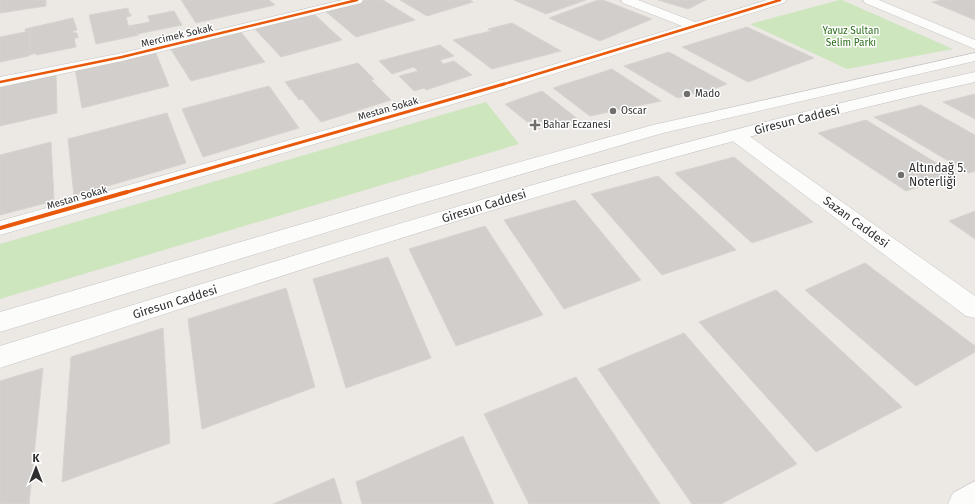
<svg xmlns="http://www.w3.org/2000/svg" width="975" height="504" viewBox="0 0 975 504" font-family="'Fira Sans',sans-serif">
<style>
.green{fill:#cee6be}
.building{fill:#d1cecb;stroke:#d7d4d0}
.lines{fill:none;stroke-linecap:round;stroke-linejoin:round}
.minor-casing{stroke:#c5c4c5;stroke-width:1}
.secondary-casing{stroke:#c5c4c5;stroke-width:1}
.minor{fill:#fcfcfb;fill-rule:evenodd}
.secondary{fill:#fcfcfb;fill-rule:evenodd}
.cycleway-far2-casing{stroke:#fff;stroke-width:4}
.cycleway-far1-casing{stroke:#fff;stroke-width:5}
.cycleway-casing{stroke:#fff;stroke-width:6}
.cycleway-far2{stroke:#e8590c;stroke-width:2.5}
.cycleway-far1{stroke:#e8590c;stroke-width:3}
.cycleway{stroke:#e8590c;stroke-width:4}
.poi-dot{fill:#706f6e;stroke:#fff;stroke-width:1.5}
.labels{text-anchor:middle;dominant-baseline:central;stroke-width:3;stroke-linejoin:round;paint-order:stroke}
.far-park-label{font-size:10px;fill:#2c6e1b;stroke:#fff}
.far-street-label{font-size:10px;fill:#2e2e2e;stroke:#fff}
.far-poi-label{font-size:10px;fill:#2e2e2e;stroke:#fff;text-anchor:start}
.street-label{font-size:12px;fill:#2e2e2e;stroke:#fff}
.poi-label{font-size:12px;fill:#2e2e2e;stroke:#fff;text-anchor:start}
</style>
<rect width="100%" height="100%" fill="#ece8e4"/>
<g class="green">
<path d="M839,0H842L953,49L847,69L750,24Z"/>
<path d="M486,102L519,144L0,299V244Z"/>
</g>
<g class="building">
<path d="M0,0H46V6L0,13Z"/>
<path d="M181,0H269L275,5L196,23Z"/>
<path d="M364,0H383L415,20L356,37L324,10Z"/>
<path d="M400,0H470L473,2L427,16Z"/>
<path d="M514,0H586L546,14Z"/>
<path d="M598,0H603L652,19L600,41L549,18Z"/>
<path d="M658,0H706L688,9Z"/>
<path d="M942,0H975V20L932,2Z"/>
<path d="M128,8L129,14H131V16L126,17L129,28L134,27L137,34L139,35L96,44L89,15Z"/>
<path d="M174,11L182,25L137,34L134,27L129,28V26L150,22L148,16Z"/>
<path d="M313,13L342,40L281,57L254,28Z"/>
<path d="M73,18L77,30L73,31L74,33H77L78,38H74L76,47L36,55V53L29,55L30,31L26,32L25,29Z"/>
<path d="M512,23L561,51L492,69L453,40L491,31L488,29Z"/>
<path d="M747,27L814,58L748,82L682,47Z"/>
<path d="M30,31L29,56L0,62V37Z"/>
<path d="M240,31L265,62L191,81L170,48Z"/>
<path d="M440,45L454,56L440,60L443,64L454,61L472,75L426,90L424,88L414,91L399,76L418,71L414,67L392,74L379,61Z"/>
<path d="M155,51L169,86L82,108L75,68Z"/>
<path d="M669,52L727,84L703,93L700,92L678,98L624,66Z"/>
<path d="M358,63L374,79L371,80L391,100L321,122L302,99L299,100L285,82Z"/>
<path d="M612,69L661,101L590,116L553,88Z"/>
<path d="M56,72L57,113L0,126V84Z"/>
<path d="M269,86L299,128L203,157L182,109Z"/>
<path d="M542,91L579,120L536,129L505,104Z"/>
<path d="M975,94V119L943,102Z"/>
<path d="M921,105L975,135V171L969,173L874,117Z"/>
<path d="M167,113L186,163L74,196L68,139Z"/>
<path d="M866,120L956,175L906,191L818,133Z"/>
<path d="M51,142L54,201L0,215V155Z"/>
<path d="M734,157L813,222L752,243L675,173Z"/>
<path d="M658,176L736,250L662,275L591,194Z"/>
<path d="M575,200L641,280L564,309L504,220Z"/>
<path d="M975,211V239L949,221Z"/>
<path d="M485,226L543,315L456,346L409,249Z"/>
<path d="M388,257L431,358L346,388L313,279Z"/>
<path d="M865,263L975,346V352L916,386L805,290Z"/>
<path d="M286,288L315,387L202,429L188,319Z"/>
<path d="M776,290L902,407L816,452L699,322Z"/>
<path d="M163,328L170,443L62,482L71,357Z"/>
<path d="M684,333L797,464L721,504H692L598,369Z"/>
<path d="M43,368L29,504H0V381Z"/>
<path d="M576,377L660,504H529L484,414Z"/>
<path d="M463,436L494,504H362L356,482Z"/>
<path d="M334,478L342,504H273Z"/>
</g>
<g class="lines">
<g class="minor-casing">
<g id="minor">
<path d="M342,0H363L361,3L122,61L0,87V77L122,53Z"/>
<path d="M621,0H638L695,22L767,0H786L784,3L484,95L0,235V221L472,89L682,26L623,3Z"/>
<path d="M863,0H879L975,40V49L865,3Z"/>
<path d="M736,130L742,131L975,296V318L966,316L730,139L727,135L730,131Z"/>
<path d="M975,481V504H948L953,493Z"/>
</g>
</g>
<g class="secondary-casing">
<g id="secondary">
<path d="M975,53V61L663,133L419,204L0,332V312L405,194L653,125Z"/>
<path d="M975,72V82C644,155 322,262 0,368V346C322,247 645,144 975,72Z"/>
</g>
</g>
<use href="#minor" class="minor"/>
<use href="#secondary" class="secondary"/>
<g class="cycleway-far2-casing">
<g id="cycleway-far2">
<path d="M0,82L122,57L357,0"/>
<path d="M501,85L780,0"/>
</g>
</g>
<g class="cycleway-far1-casing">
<path id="cycleway-far1" d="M124,193L504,84"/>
</g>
<g class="cycleway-casing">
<path id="cycleway" d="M0,228L127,192"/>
</g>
<use href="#cycleway-far2" class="cycleway-far2"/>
<use href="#cycleway-far1" class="cycleway-far1"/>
<use href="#cycleway" class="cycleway"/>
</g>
<g class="poi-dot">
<circle cx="687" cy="94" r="4"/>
<circle cx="613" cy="111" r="4"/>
<path d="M533 119h4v4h4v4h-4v4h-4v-4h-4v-4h4z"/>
<circle cx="901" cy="175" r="4"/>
</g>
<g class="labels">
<g class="far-park-label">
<text x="851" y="31">Yavuz Sultan<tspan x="851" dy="12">Selim Parkı</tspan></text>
</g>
<g class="far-street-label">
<text transform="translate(177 36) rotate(-13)">Mercimek Sokak</text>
<text transform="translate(388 109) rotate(-16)">Mestan Sokak</text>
<text transform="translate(77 198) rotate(-16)">Mestan Sokak</text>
</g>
<g class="far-poi-label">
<text x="695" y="94">Mado</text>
<text x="621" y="111">Oscar</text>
<text x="543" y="125">Bahar Eczanesi</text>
</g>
<g class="street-label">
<text transform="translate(797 120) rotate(-14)">Giresun Caddesi</text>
<text transform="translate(484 206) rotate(-17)">Giresun Caddesi</text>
<text transform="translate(856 222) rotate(36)">Sazan Caddesi</text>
<text transform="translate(175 302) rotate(-17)">Giresun Caddesi</text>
</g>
<g class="poi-label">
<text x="909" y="168">Altındağ 5.<tspan x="909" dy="14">Noterliği</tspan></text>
</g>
</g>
<g transform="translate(36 468)" stroke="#ffffff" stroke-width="3" paint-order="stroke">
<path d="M0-3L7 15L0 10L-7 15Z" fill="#2e2e2e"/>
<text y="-6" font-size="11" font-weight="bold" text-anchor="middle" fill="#2e2e2e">K</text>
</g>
</svg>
